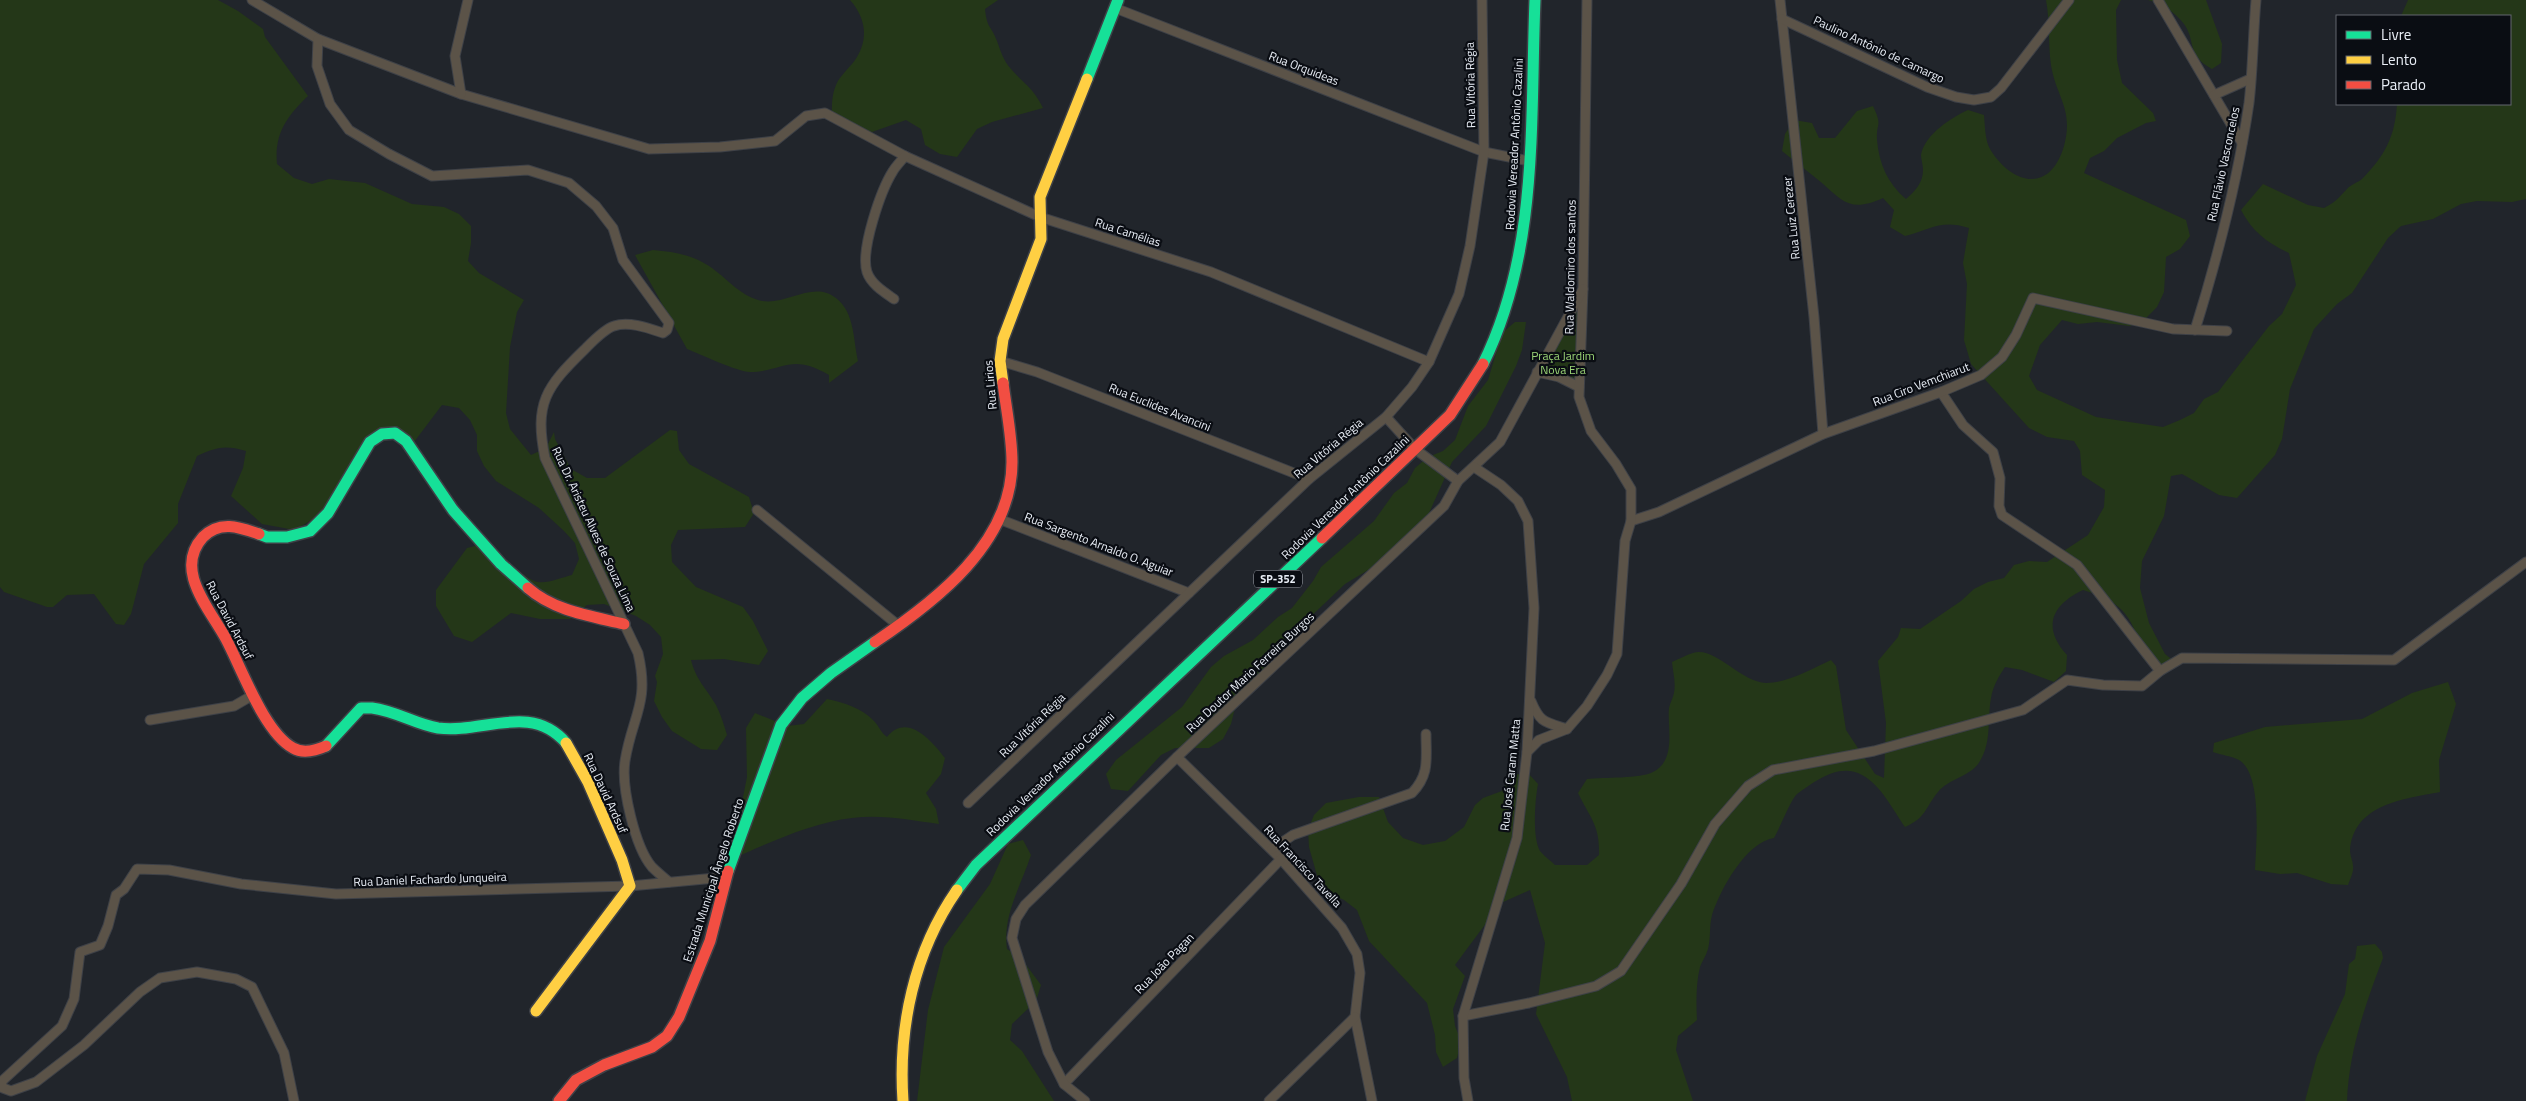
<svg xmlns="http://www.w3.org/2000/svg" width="2526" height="1101" viewBox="0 0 2526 1101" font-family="'Titillium Web',sans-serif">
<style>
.green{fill:#243718}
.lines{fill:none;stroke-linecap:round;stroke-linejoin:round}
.street-casing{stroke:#3e4147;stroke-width:11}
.fast-casing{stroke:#3e4147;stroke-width:14}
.slow-casing{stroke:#3e4147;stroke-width:14}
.jam-casing{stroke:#3e4147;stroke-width:14}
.street{stroke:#5b5348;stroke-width:9}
.fast{stroke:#16e098;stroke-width:11}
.slow{stroke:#ffcf43;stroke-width:11}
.jam{stroke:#f24e42;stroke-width:11}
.labels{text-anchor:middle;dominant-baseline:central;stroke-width:4.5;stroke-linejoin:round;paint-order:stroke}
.shield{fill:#0a0d13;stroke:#a6aab2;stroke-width:1}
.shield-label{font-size:11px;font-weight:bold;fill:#e9eef6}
.street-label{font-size:12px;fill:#e9eef6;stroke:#0a0d13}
.park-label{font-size:12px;fill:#9cd677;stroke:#0a0d13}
</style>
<rect width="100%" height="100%" fill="#21252b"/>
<g class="green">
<path d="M0,0H218L238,11L263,29L265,37L308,96C287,116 274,134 277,164L294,178L312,184L329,179L365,183L412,204L444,207L459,214L471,226V243L468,261L479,273L524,300L517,312L510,347L506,413L510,429L531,455L546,448L554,432L555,439L571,469L587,478H605L670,430L677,431L679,450L689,464L749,497L754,513L745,527L678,530L671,545L672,562L696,587L743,607L753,621L768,651L759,665L724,659L691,660C696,680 706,688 716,705C721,715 724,725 727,735L717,750L701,749L672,731L662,717L654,701L657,682L655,676L663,654L661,637L650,625L636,616L604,604L587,605L570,619H540L511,613L472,642L454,636L436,606V590L467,548L483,544C497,552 527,581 538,582C547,584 563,577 572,575L579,559L575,543L564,531L539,508L496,481L484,466L477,451V435L470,420L459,408L442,405L414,442L403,437L378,442L318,516L295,530L262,524L231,496L243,468L246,451C225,445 217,447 197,456L178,504V523L144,564L131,614L124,625L116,624L94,594L67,595L53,607H47L4,592L0,587Z"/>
<path d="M850,0H998L985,9C987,29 991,25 997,41C1001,52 1003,60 1011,69C1025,85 1033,87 1043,108L992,122L977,129L957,157L940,154L925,145L921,129L906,120L872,132L832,120C832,108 831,97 836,85C840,75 851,67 857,57C869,37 865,17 850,0Z"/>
<path d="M2046,0H2121L2116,10L2117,60L2122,83L2153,113L2156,121L2146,123L2117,138L2104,151L2090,158L2084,173L2186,220L2190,236L2180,249L2166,257L2164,292L2157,307L2145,319L2130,326L2097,322L2078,324L2062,320L2040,345L2029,376L2037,390L2096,417L2163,427L2180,420L2194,413L2204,399L2218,392L2269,326L2282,314L2296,285L2289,253C2267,243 2252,231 2241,210L2263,184L2308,205L2324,208C2336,202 2338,198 2347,189C2351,184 2358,183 2363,178C2385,155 2395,137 2397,104H2510V16H2401L2408,0H2526V199L2512,202L2477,201L2461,204L2433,219L2401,226L2388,238L2352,293L2337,304L2314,329L2290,389L2282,439L2275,455L2237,498L2219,495L2182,474L2171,476L2164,516L2142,561L2140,588L2149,623L2165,654L2179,665C2167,674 2155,667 2144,660C2133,618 2126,603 2083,590C2051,605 2042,628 2067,655L2066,671L2054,682L2022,670L2005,667C1999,676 1993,686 1991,698C1987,720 1992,741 1980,761C1971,777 1949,778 1938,792C1924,809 1927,817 1905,827C1893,810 1881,785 1862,775C1839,762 1814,782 1797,794C1791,799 1779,830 1774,838C1746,842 1720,890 1712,915C1709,926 1711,938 1708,949C1706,956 1702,961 1700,967C1696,983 1696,1003 1697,1020L1678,1036L1676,1050L1693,1101H1572L1567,1077L1536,1014L1545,943L1530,890L1501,903L1455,965L1465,976L1453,1009L1455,1026L1461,1041L1457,1058L1443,1067L1436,1052L1435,1035L1427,1003L1369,941L1357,910L1344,900L1329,893L1318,879L1309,847L1308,830L1314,815L1326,803L1359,797H1379L1388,822L1403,838L1423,845L1445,841L1464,827L1475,805L1483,798L1502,791L1511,776L1527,772L1538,784C1535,800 1532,837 1540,851C1544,856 1551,861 1555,865H1587L1599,855C1600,825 1590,818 1578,793L1587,779C1604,777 1640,779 1653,772C1677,760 1667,727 1669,708C1670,703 1673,698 1674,693C1676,682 1673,673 1672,662C1679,659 1686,655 1693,653C1715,646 1740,682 1766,683C1788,683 1811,669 1831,660L1836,666L1846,730L1875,774L1884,778L1886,723L1878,661L1898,637L1901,628L1920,629L1961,601L1974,589L1988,582L2004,578L2014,565L2029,561L2047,562L2088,535L2104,507L2105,490L2082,475L2080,451L2074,441L2047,437L2029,428L1971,364L1964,340L1967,284L1963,263L1969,228C1942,219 1931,229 1905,236L1890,227L1894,210L1883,198C1852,212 1844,203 1822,183C1809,172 1795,162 1782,151L1785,134L1794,120L1812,123L1819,138H1835L1857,111L1873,106C1883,127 1876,122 1877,140C1879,164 1888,184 1906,199C1915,191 1923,183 1923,170C1923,165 1921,159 1921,155C1925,134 1951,118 1968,110L1984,115C1985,126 1985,140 1990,149C2012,185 2050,194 2064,146C2074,109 2056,97 2051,65C2048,43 2050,21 2046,0Z"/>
<path d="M2148,0H2206L2222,44L2221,63L2212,69C2186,55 2196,40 2184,24C2176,13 2161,3 2148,0Z"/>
<path d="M653,250C677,252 698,256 717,272C730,282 741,295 758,300C784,308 812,279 836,298C855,313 853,339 858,361L829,383V375C790,353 786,371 750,372C738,372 700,354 687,349L635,255Z"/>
<path d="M1579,303L1576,383L1542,370Z"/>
<path d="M1515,322H1526L1522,350L1516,366L1486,426L1452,462L1424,524L1388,558L1345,584L1285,641L1235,708L1231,724L1223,739L1209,748H1175L1161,755L1128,791L1111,789L1106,774L1116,760L1182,707L1211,667L1224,656L1253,640L1278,617L1292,608L1313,581L1321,567L1374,521L1394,493L1407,483L1415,468L1428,457L1443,451L1455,440L1468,406L1488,380L1502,333Z"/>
<path d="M2448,682L2456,704L2439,760L2440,792C2404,799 2353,804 2350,851C2350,856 2353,861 2353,866C2354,872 2350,879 2348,885L2331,884L2297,873L2280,874L2255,870C2256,845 2263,774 2239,760C2232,756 2221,755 2213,752L2214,743L2265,727L2362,719L2412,693Z"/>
<path d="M827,699C845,703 862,708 874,721C879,726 881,733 887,737C907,712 932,741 945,758L941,774L926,793L936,809L939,824C911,820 881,814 852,818C814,822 771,842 736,857L742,829L740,812L747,777L746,728L755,713L787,726L804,724Z"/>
<path d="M1023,840L1031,855C1021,886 1002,916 1007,949L1021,958L1041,985L1036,1001L1012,1024L1010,1040L1022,1051L1054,1101H917L928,1010L944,947L990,884L1008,844Z"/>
<path d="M2375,944L2382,952L2383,958C2365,1005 2349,1051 2347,1101H2305L2317,1056L2345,994L2349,964L2355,959L2357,946Z"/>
</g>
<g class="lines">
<g class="street-casing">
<g id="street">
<path d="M252,0L318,39L461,94L649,149L720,147L775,141L806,116L825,113L905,156L1040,217L1211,272L1429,362"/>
<path d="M1780,0L1814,317L1823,434"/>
<path d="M2158,0L2242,143"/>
<path d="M1115,8L1484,152L1529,161"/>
<path d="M1782,19L1927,87L1956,97L1974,100L1991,97L2001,88L2069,0"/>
<path d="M318,39L317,66L330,104L349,130L389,154L432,176L528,170L569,183L596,206L613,228L623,260L669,323L667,330L663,333C648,328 629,321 614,326C604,329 591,343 584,350C546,387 534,403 545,458L638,653C650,704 632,716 625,761C621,787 635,847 652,867C657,872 663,877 669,882"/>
<path d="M461,94L455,56L468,0"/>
<path d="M2214,95L2250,79"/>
<path d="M894,299C884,292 871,284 867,272C860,250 881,190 893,171C896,166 901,161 905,156"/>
<path d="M2195,330C2218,256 2238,179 2249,103C2253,69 2253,34 2256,0"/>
<path d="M1000,361L1037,372L1309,479"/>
<path d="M1537,372L1559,377L1579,387"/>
<path d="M1941,392L1963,425L1993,452L2000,478L1999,506L2002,515L2077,565L2160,671"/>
<path d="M1386,417L1415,449L1458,481"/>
<path d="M757,510L899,626"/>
<path d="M999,519L1189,593"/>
<path d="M1631,521L1659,512L1823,434L1941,392L1981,375L2002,357L2016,335L2033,298L2173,329L2227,331"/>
<path d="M1531,701C1540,723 1545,722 1567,729"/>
<path d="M150,720L234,706L253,695"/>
<path d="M1527,752L1539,740L1567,729L1587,706L1607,675L1617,654L1625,541L1631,521V489L1616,464L1591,431L1579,397L1583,289L1587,0"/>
<path d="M1177,757L1281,859L1342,928L1357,954L1360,973L1355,1017L1372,1101"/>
<path d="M968,803L1309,479L1386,417L1412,387L1429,362L1459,294L1470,246L1484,152L1482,0"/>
<path d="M1272,849L1293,835L1412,793C1430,774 1426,759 1426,734"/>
<path d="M1463,1016L1529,1003L1596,986L1621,971L1681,884L1715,824L1748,786L1773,770L1874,751L2023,710L2067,680L2103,685L2142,686L2160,671L2182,658L2394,660L2526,562"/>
<path d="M1064,1084L1281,859"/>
<path d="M294,1101L284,1053L252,987L236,979L197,972L160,978L140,992L84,1045L36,1082L11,1091L3,1088L1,1082L62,1026L74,999L80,952L100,945L108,926L116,895L124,889L137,869L169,870L241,884L336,894L630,886L726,877"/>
<path d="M1085,1101L1064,1084L1048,1052L1012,938L1016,919L1025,905L1177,757L1444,506L1458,481L1500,442L1583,289"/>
<path d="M1269,1101L1355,1017"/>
<path d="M1468,1101L1464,1078L1463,1016L1517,838L1527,752L1534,608L1528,521L1518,501L1501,485L1474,467"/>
</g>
</g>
<g class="fast-casing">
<g id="fast">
<path d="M1087,79L1118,0"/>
<path d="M1483,364C1539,251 1530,123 1535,0"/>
<path d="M259,534L267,537H287L310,531L328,513L370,442L382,434L395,433L406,441L453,510L501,564L528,588"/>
<path d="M326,746L361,708H372C396,711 415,724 438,728C482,734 531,702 566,743"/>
<path d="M728,871L781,725L802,698L831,673L875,642"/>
<path d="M957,890L976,865L1322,538"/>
</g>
</g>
<g class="slow-casing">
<g id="slow">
<path d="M1003,383L1000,361L1003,339L1041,239L1040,197L1087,79"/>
<path d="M536,1011L630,886L622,860L588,782L566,743"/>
<path d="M903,1101C898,1027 914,952 957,890"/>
</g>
</g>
<g class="jam-casing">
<g id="jam">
<path d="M259,534C239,527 220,520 203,537C173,570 210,609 226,639C242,669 264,732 293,748C303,754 317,750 326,746"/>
<path d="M1322,538L1450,415L1483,364"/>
<path d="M528,588C554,611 591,616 624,624"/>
<path d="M875,642C936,601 1012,543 1012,462C1012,436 1006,408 1003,383"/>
<path d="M559,1101L576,1080L604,1065L652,1047L667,1036L679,1017L710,941L728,871"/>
</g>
</g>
<use href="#street" class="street"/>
<use href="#fast" class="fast"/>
<use href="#slow" class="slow"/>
<use href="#jam" class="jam"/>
</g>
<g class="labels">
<rect class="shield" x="1254" y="570.5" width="48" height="17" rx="4"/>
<g class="shield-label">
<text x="1278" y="579">SP-352</text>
</g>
<g class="street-label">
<text transform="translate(1879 49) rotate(25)">Paulino Antônio de Camargo</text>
<text transform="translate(1304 68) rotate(21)">Rua Orquideas</text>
<text transform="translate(1470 85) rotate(-91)">Rua Vitória Régia</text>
<text transform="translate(1514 144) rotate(-87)">Rodovia Vereador Antônio Cazalini</text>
<text transform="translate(2223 164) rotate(-78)">Rua Flávio Vasconcelos</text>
<text transform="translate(1791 218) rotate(-96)">Rua Luiz Cerezer</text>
<text transform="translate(1128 232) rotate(18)">Rua Camélias</text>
<text transform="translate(1570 267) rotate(-89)">Rua Waldomiro dos santos</text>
<text transform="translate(1921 384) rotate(-21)">Rua Ciro Vemchiarut</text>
<text transform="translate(990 385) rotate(-95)">Rua Lirios</text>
<text transform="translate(1160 407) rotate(22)">Rua Euclides Avancini</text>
<text transform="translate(1328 448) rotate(-40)">Rua Vitória Régia</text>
<text transform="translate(1345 497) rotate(-44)">Rodovia Vereador Antônio Cazalini</text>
<text transform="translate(594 529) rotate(65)">Rua Dr. Aristeu Alves de Souza Lima</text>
<text transform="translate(1099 544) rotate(21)">Rua Sargento Arnaldo O. Aguiar</text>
<text transform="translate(230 620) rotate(62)">Rua David Ardsuf</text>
<text transform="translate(1250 672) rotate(-43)">Rua Doutor Mario Ferreira Burgos</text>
<text transform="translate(1032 725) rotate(-44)">Rua Vitória Régia</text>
<text transform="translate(1050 774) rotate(-44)">Rodovia Vereador Antônio Cazalini</text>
<text transform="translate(1510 775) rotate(-84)">Rua José Caram Matta</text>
<text transform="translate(606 793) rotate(65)">Rua David Ardsuf</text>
<text transform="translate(1303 866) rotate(47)">Rua Francisco Tavella</text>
<text transform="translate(430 879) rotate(-2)">Rua Daniel Fachardo Junqueira</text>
<text transform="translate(713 880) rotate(-72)">Estrada Municipal Ângelo Roberto</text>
<text transform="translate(1164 963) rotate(-46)">Rua João Pagan</text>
</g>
<g class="park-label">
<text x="1563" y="355">Praça Jardim<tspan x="1563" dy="14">Nova Era</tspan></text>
</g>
</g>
<rect x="2336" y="15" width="175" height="90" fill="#0a0d13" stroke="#63676e"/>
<rect x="2346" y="31" width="25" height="8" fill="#16e098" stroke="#63676e"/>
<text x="2381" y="40" font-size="15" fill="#e9eef6">Livre</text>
<rect x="2346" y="56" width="25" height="8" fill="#ffcf43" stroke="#63676e"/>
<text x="2381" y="65" font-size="15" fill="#e9eef6">Lento</text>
<rect x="2346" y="81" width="25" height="8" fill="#f24e42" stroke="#63676e"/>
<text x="2381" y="90" font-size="15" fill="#e9eef6">Parado</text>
</svg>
